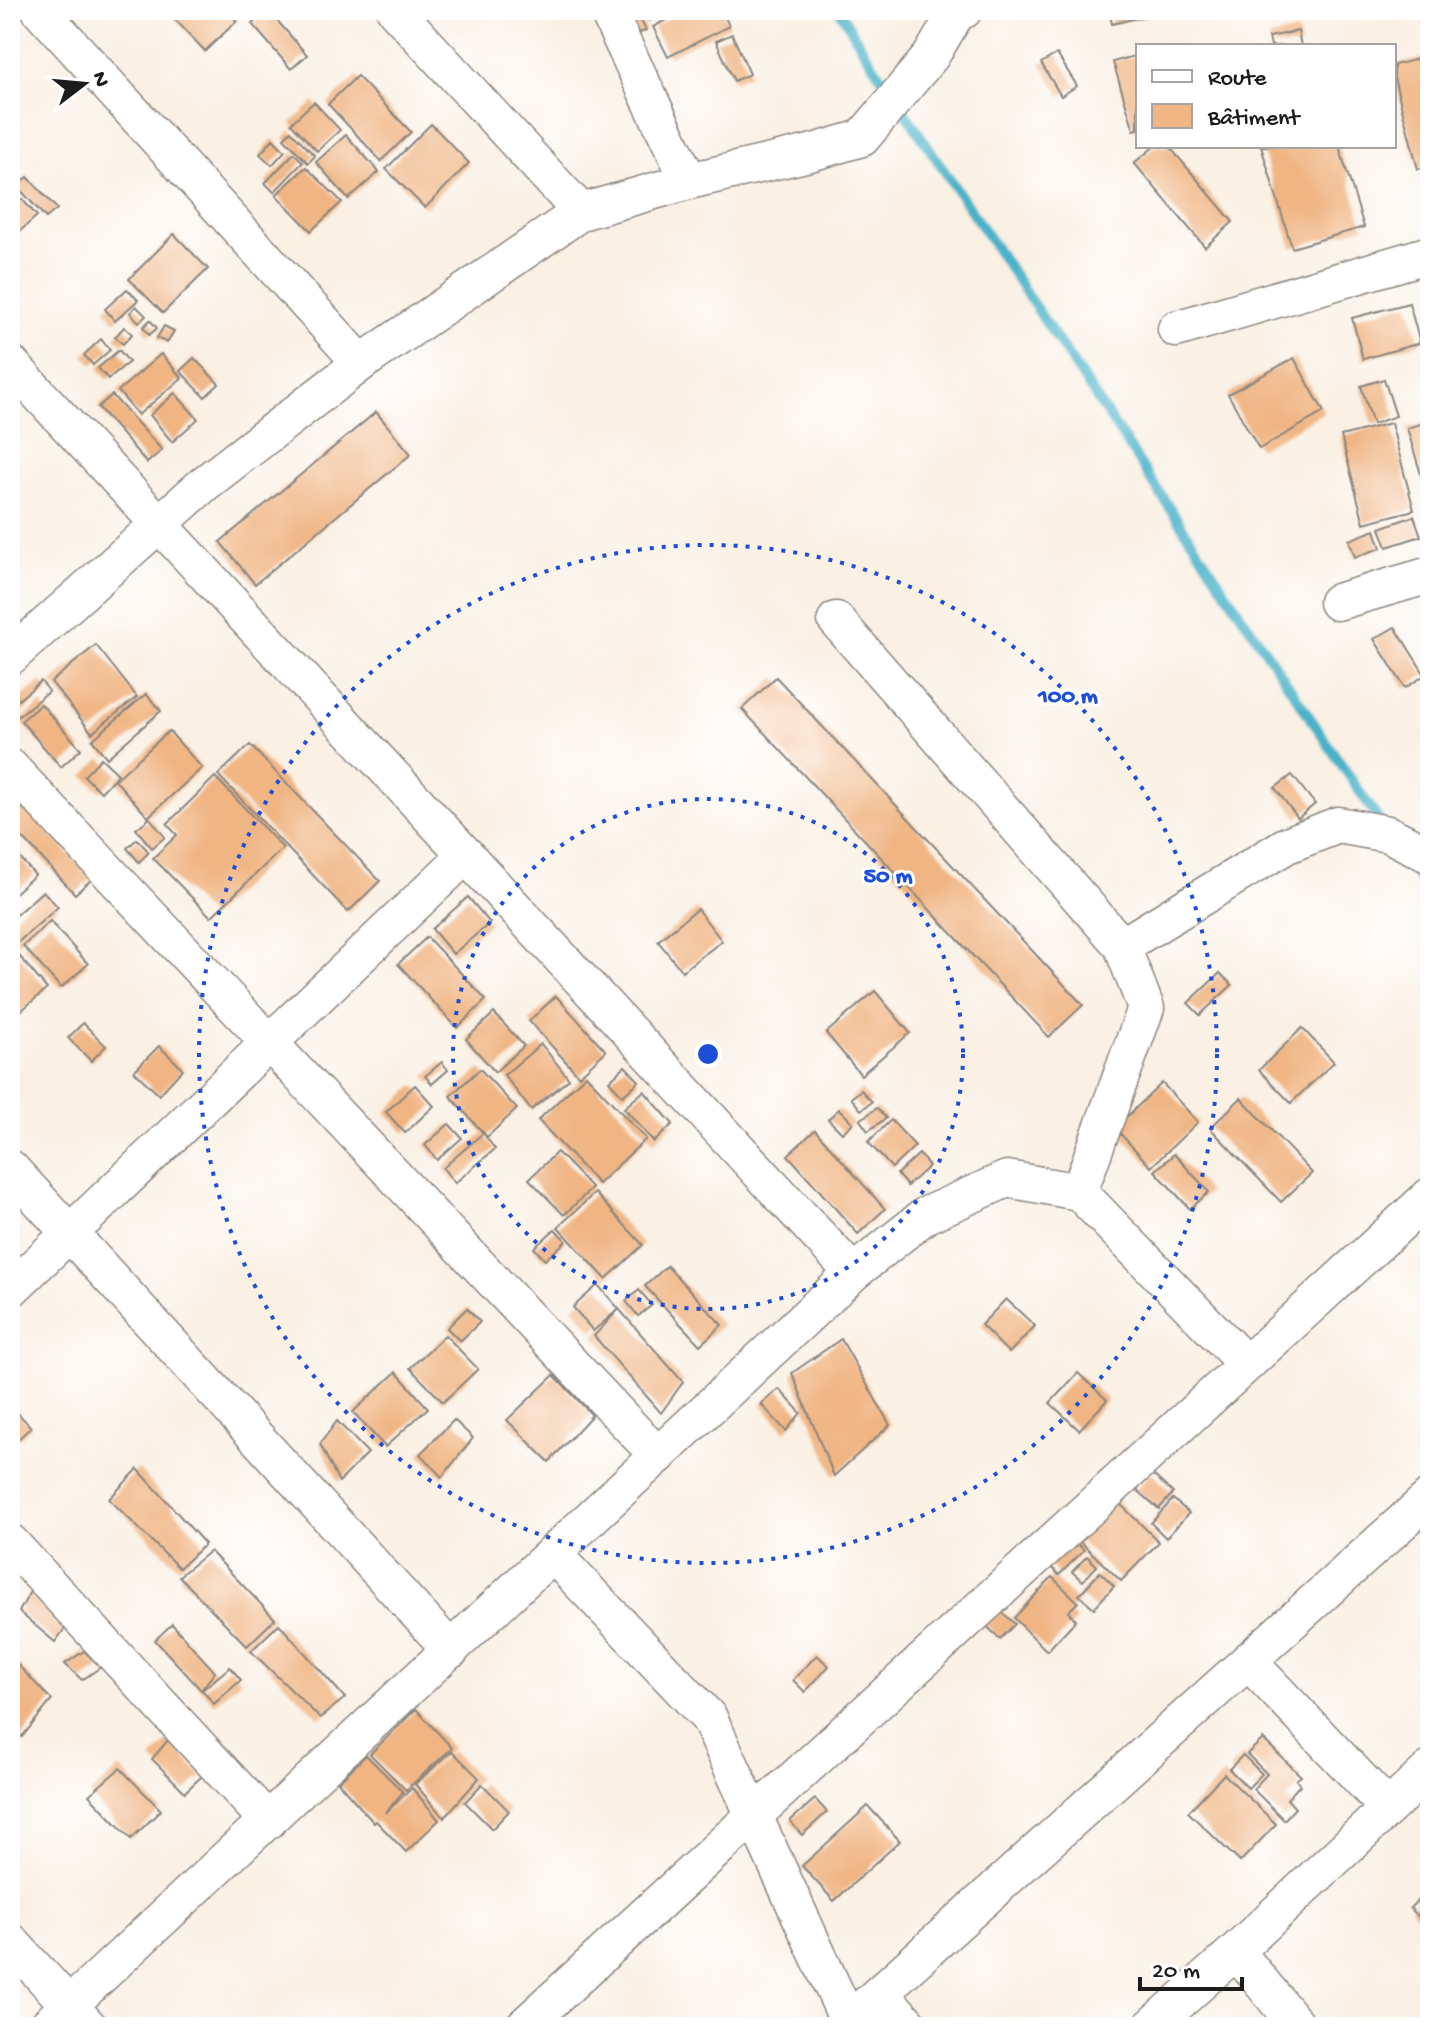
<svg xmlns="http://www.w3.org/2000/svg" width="1440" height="2037" viewBox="0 0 1440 2037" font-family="'Gochi Hand',sans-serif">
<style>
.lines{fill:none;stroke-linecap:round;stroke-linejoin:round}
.stream{stroke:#4ab2c8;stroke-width:10}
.building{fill:#f0b583}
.street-casing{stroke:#8b8680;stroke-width:39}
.street{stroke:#fff;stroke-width:36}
.ring{fill:none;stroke:#1d4ed8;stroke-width:4;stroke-dasharray:4 8}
.centre{fill:#1d4ed8;stroke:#fff;stroke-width:4}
.ring-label{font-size:24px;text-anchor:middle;font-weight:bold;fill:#1d4ed8;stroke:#fff;stroke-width:6;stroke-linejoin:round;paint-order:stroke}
</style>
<rect width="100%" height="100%" fill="#fff"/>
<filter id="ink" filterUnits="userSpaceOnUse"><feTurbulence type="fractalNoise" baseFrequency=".0125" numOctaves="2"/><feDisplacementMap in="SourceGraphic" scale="16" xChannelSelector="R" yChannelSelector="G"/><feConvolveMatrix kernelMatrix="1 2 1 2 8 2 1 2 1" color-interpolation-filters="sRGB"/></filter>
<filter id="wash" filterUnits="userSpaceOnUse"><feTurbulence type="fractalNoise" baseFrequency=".006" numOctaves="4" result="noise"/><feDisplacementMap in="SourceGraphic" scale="32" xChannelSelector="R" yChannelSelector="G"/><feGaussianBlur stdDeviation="1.8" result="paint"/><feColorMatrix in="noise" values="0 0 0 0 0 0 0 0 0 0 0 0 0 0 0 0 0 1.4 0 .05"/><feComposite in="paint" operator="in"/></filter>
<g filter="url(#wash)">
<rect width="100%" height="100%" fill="#faf0e3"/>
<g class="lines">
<g class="stream">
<path d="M839,10L864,51L1382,825"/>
<path d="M1402,855L1430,896"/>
</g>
</g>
<g id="blocks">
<g class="building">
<path d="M166,10H227L237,21L205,51Z"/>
<path d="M268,10L307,55L291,69L252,24Z"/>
<path d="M612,10H635L646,30L627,40Z"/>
<path d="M644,10H671L649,21Z"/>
<path d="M685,10H722L729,26L668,57L653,27Z"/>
<path d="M1045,10H1076L1048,20Z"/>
<path d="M1109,10H1162V12L1112,24Z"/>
<path d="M1430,17V43H1429L1422,20Z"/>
<path d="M1298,31L1301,46H1271L1269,37Z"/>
<path d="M732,34L750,74L734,81L716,41Z"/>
<path d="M1057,54L1077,86L1061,96L1041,63Z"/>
<path d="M1138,55V129L1134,130L1113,62Z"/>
<path d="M1430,56V166L1418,169L1394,78V65Z"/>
<path d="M357,76L411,132L381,161L328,104Z"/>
<path d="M314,102L340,130L317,151L291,123Z"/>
<path d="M431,124L469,163L425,208L386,169Z"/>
<path d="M291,131L315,156L308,163L284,138Z"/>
<path d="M346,135L379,172L348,199L316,162Z"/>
<path d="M273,139L285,151L272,165L260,154Z"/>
<path d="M1155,146H1169L1233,222L1205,247L1134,163Z"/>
<path d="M1261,146H1339L1364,227L1292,248Z"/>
<path d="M294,153L303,162L274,192L265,183Z"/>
<path d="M306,167L342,202L311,231L276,195Z"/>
<path d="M28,177L57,209L46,218L17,186Z"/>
<path d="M22,199L37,216L10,240V210Z"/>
<path d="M174,234L208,269L163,313L129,279Z"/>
<path d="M127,289L138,300L115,321L105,309Z"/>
<path d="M1409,303L1420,343L1363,359L1352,318Z"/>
<path d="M136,306L146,316L139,322L130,313Z"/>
<path d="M150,320L157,328L149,335L143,327Z"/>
<path d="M164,326L174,331L167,343L157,338Z"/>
<path d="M124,327L132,334L123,344L115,337Z"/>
<path d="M101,339L110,350L93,365L84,355Z"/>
<path d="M119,350L129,362L108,379L98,368Z"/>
<path d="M161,354L182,378L138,415L118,391Z"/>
<path d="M194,358L219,384L205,397L180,371Z"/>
<path d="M1294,358L1324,412L1259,449L1228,394Z"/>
<path d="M1384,379L1396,416L1373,424L1361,386Z"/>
<path d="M175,393L198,419L172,442L150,415Z"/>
<path d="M112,395L162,450L147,463L98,407Z"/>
<path d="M376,412L411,454L255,584L220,542Z"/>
<path d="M1430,421V501H1429L1407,428Z"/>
<path d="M1391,423L1414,510L1364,523L1341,436Z"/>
<path d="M1414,516L1421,536L1387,547L1380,528Z"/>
<path d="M1375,530L1381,548L1355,557L1349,540Z"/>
<path d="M1395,627L1425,675L1405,688L1374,639Z"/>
<path d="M96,645L137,697L92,733L51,682Z"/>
<path d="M776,677L1083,1005L1049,1037L742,709Z"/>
<path d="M41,681L49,691L16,718L10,707Z"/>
<path d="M146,694L161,711L107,758L92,740Z"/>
<path d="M41,704L81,749L61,767L21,721Z"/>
<path d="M169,731L202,768L148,817L115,780Z"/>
<path d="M250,745L380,881L348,912L218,775Z"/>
<path d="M101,758L118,774L101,792L84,776Z"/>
<path d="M1292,775L1315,804L1298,818L1275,788Z"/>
<path d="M215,777L283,848L211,917L153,858L177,835L167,824Z"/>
<path d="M10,788L22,804L10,814Z"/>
<path d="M25,806L92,879L75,894L10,824V820Z"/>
<path d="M150,818L165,837L152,848L136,829Z"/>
<path d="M137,839L149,852L139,862L127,848Z"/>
<path d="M10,847L35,875L10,897Z"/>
<path d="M43,891L58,907L16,944L10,936V920Z"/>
<path d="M468,897L490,923L453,954L432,929Z"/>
<path d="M697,909L722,941L682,971L658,941Z"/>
<path d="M50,921L88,964L61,988L23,946Z"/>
<path d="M427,937L486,1000L457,1028L398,964Z"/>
<path d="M15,951L47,989L10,1020V955Z"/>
<path d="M1220,973L1232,985L1200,1015L1188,1003Z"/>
<path d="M875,991L910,1033L861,1075L826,1033Z"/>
<path d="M556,996L606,1051L579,1076L529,1021Z"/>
<path d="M494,1013L524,1046L495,1072L466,1039Z"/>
<path d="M83,1023L106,1046L91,1061L68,1038Z"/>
<path d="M1302,1028L1334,1062L1291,1103L1259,1070Z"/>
<path d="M541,1044L569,1079L531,1110L504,1075Z"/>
<path d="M159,1046L183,1069L159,1095L134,1071Z"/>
<path d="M442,1062L448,1070L432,1084L425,1076Z"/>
<path d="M625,1066L639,1081L623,1096L609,1081Z"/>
<path d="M480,1069L517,1109L487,1137L450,1096Z"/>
<path d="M586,1075L646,1139L598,1184L538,1120Z"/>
<path d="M1162,1083L1198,1122L1151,1167L1115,1128Z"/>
<path d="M415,1085L434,1106L405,1133L386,1112Z"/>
<path d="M861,1090L872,1102L861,1110L851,1098Z"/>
<path d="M644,1091L673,1124L654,1142L624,1108Z"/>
<path d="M1241,1098L1312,1173L1281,1202L1210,1128Z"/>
<path d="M877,1108L886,1118L868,1131L860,1120Z"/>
<path d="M839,1109L853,1123L842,1133L828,1119Z"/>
<path d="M891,1120L915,1146L892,1168L868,1142Z"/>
<path d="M449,1124L462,1138L437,1160L425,1145Z"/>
<path d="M815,1130L885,1209L858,1234L788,1155Z"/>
<path d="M483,1133L495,1149L455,1183L443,1168Z"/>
<path d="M557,1152L592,1188L564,1215L529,1179Z"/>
<path d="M919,1154L929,1166L907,1186L897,1174Z"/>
<path d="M1174,1154L1209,1192L1190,1209L1155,1171Z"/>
<path d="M595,1193L643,1245L606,1279L558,1227Z"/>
<path d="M555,1229L566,1241L545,1260L534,1248Z"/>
<path d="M667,1266L722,1325L700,1345L645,1286Z"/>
<path d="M598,1285L683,1382L661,1413L594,1336L619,1309L593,1331L573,1307Z"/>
<path d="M639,1290L652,1305L638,1316L626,1301Z"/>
<path d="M1006,1299L1035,1326L1009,1353L981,1325Z"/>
<path d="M467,1308L480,1322L460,1341L447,1328Z"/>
<path d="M445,1335L478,1369L443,1402L410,1368Z"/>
<path d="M841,1339L890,1425L834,1476L792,1373Z"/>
<path d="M396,1372L428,1408L385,1447L353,1412Z"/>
<path d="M1078,1373L1107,1400L1079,1430L1050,1403Z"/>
<path d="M554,1375L592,1415L549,1462L507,1420Z"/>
<path d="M779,1389L801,1413L786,1431L761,1404Z"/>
<path d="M10,1405L31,1427L10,1447Z"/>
<path d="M454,1420L473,1438L442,1477L420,1454Z"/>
<path d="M337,1421L368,1453L339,1482L320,1444Z"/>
<path d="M138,1469L205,1544L179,1568L109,1499Z"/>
<path d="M1151,1473L1173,1493L1159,1509L1136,1489Z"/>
<path d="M1108,1492L1159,1542L1121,1581L1069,1531Z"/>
<path d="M1173,1499L1189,1513L1166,1538L1151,1523Z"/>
<path d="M1066,1533L1084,1550L1059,1575L1042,1558Z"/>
<path d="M210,1551L275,1619L247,1646L179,1576Z"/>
<path d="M1087,1556L1097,1566L1083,1581L1072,1572Z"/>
<path d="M1100,1572L1114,1586L1094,1608L1079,1595Z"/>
<path d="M1052,1577L1078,1602L1068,1612L1076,1620L1047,1651L1014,1618Z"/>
<path d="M31,1590L66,1627L55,1642L19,1612Z"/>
<path d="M991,1602L1015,1624L1000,1639L977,1617Z"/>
<path d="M172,1624L215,1672L201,1690L155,1640Z"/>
<path d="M279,1624L345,1698L320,1718L251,1651Z"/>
<path d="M84,1651L101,1667L82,1680L65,1664Z"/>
<path d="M817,1655L829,1666L805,1692L793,1680Z"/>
<path d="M10,1657L52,1700L22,1737L10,1724Z"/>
<path d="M230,1667L241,1680L214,1704L202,1690Z"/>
<path d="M416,1709L452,1748L406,1790L370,1754Z"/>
<path d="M1263,1739L1301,1776L1296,1780L1300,1785L1287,1799L1295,1808L1284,1820L1253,1789L1267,1774L1247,1754Z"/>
<path d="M168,1740L202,1776L185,1792L152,1759Z"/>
<path d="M452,1751L479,1778L444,1818L415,1784Z"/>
<path d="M366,1755L403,1792L385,1813L412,1788L439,1820L406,1852L376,1821L374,1823L338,1782Z"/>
<path d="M1243,1755L1262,1774L1248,1788L1229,1769Z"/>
<path d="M120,1768L161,1810L131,1839L89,1795Z"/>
<path d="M1224,1774L1276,1824L1240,1862L1188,1812Z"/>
<path d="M482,1784L509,1811L492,1829L465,1802Z"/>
<path d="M815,1799L827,1812L802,1835L790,1821Z"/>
<path d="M868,1806L900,1841L834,1901L802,1866Z"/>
<path d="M1426,1892L1430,1896V1928L1410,1908Z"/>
</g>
</g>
</g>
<g filter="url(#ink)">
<use href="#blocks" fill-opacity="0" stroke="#8b8680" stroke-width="2"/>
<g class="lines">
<g class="street-casing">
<g id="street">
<path d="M40,10L361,363"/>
<path d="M395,10L581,212"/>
<path d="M607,10L689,181"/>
<path d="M1176,329L1430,254"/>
<path d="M10,363L853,1273L926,1215L1007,1179L1079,1192L1246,1364"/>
<path d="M1337,602L1430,575"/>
<path d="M836,620L1122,946L1146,1008L1079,1192"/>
<path d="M10,657L204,484L361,363L581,212L689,181L810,153L862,138L931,56L957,12L964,10"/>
<path d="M10,767L658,1456"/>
<path d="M1122,946L1287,845L1338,825L1388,834L1430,855"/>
<path d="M10,1168L451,1650"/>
<path d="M10,1290L466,855"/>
<path d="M10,1542L268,1821"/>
<path d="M553,1554L709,1718L851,2027"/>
<path d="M1248,1661L1388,1808"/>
<path d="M10,1941L89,2027"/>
<path d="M1236,1951L1298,2027"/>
<path d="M880,1993L911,2027"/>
<path d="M46,2027L853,1273"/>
<path d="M523,2027L1430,1196"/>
<path d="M842,2027L1430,1497"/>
<path d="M1151,2027L1236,1951L1430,1769"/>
</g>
</g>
<use href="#street" class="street"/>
</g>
</g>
<g class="ring">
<circle cx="708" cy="1054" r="255"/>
<circle cx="708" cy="1054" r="509"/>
</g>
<circle cx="708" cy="1054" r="12" class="centre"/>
<g class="ring-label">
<text x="1068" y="702">100 m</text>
<text x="888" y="882">50 m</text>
</g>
<rect width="1440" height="2037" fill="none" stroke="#fff" stroke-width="40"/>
<rect x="1136" y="44" width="260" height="104" fill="#ffffff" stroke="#a4a4a4" stroke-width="2"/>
<rect x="1152" y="70" width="40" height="12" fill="#ffffff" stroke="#a4a4a4" stroke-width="2"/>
<text x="1208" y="84" font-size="24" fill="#1c1c1c">Route</text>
<rect x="1152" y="104" width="40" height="24" fill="#f0b583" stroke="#a4a4a4" stroke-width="2"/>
<text x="1208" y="124" font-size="24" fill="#1c1c1c">Bâtiment</text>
<g transform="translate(84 84) rotate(74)" stroke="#ffffff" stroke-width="6" paint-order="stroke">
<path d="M0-6L14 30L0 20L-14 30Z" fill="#1c1c1c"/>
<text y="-12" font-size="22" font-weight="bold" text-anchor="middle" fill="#1c1c1c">N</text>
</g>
<path d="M1140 1977v12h102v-12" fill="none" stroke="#1c1c1c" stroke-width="4"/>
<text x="1152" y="1977" font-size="24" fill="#1c1c1c" stroke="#ffffff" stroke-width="6" paint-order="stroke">20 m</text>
</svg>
